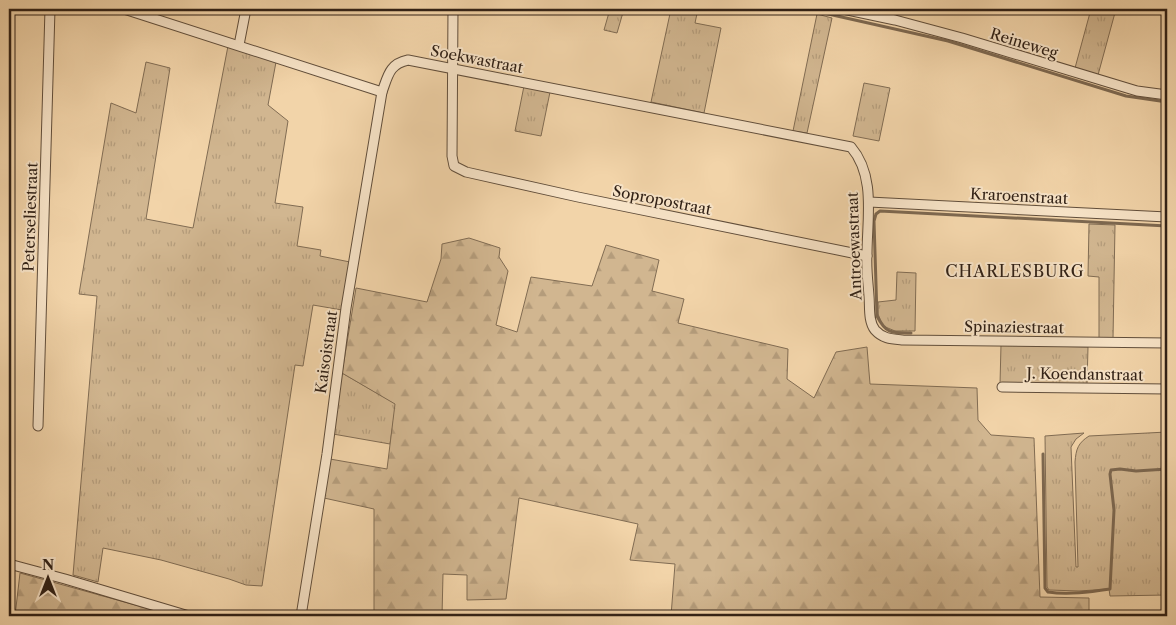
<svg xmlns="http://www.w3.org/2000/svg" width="1176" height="625" viewBox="0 0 1176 625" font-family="'Libre Caslon Text',serif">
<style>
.grass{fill:url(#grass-tufts);stroke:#816c53}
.forest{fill:url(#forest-firs);stroke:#816c53}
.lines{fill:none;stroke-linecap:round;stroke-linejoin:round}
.stream{stroke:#7d6850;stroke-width:3}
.street-casing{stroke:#614e3b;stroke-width:11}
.street{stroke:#f7e3c7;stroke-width:9}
.labels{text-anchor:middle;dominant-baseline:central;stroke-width:4;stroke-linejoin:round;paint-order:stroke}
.street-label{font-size:15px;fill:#312116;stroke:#f7e3c7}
.neighbourhood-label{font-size:16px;letter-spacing:1px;fill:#312116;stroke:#f7e3c7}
</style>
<defs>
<pattern id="grass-tufts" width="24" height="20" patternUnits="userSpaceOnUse" patternTransform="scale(1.25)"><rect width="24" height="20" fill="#d1b690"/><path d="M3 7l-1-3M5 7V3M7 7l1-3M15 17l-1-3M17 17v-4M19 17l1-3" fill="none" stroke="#b49c7b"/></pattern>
<pattern id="forest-firs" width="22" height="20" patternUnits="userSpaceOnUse" patternTransform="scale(1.25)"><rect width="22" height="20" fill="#d1b690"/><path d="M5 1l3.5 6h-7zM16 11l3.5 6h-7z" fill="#b49c7b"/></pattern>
</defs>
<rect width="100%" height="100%" fill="#f2d4a9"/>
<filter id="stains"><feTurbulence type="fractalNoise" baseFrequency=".004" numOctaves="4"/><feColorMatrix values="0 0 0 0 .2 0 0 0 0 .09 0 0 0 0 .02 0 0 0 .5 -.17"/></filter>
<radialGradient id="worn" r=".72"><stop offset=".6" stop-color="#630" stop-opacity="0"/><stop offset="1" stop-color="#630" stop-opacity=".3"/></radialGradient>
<g class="grass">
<path d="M610,9H624L617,33L604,30Z"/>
<path d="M671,9H698L695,23L721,28L704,113L651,102Z"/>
<path d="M1091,9H1116L1098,75L1075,68Z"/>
<path d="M817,14L832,18L807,133L793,131Z"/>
<path d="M228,46L276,62L268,105L288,121L275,203L303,207L297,246L321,250L320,256L350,262L342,310L313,305L303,366L295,365L262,586L246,585L229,579L161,560L103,548L98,582L73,575L97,296L79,294L111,103L136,113L146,62L170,68L146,219L193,228Z"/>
<path d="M864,83L890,88L879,141L853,136Z"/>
<path d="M524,86L550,92L541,136L515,131Z"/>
<path d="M1089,224L1115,225L1113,339H1099V277L1088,276Z"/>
<path d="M897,272L916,273L915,331H895L883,326L878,314V302L896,300Z"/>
<path d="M1001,345L1088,347L1087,385L1000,384Z"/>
<path d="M342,373L396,404L390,444L333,434Z"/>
<path d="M1167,432V595L1110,596L1109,589L1079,591L1049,590L1047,587L1045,436L1084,433L1076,439L1071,447L1076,567H1078L1075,462C1076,449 1078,443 1089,436Z"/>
</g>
<g class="forest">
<path d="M469,238L500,248L499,257L508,271L496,325L517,332L531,277L592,286L606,245L659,260L652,291L684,299L678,323L788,349L787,379L814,398L836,352L867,347L870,384L977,388L978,420L991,435L1034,438L1040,597L1089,598V616H671L675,564L630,560L638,524L519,498L506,599L467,600V575L443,574L442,616H374V509L324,498L330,459L387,469L395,404L342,373L356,288L427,302L441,259L442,244Z"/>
<path d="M20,573L175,616H15Z"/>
</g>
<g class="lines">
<g class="stream">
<path d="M806,9L948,41L1126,96L1167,102"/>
<path d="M911,333C892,333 886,334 877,316L874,221L876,214L880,211L1167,226"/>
<path d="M1043,454L1045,588L1048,592C1068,595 1090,592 1110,589L1114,510L1110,474L1111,470L1120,469L1136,471L1167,469"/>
</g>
<g class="street-casing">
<g id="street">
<path d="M124,9L382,92C388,76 389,64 408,60L851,147C876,176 867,219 867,254C866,268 868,282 869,296C870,307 868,321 875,330C883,339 892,339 903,340L1167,343"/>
<path d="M453,9L452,156L454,166L466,172L578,197L867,256"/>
<path d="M843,9L895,20L962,38L1137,91L1167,95"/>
<path d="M239,45L246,9"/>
<path d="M869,202L1167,217"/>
<path d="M1002,387L1167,389"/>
<path d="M38,426L50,9"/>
<path d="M9,564L65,579L189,616"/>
<path d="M301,616L327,454L346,308L382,92"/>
</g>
</g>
<use href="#street" class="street"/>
</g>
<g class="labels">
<g class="street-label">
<text transform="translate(1024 43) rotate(17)">Reineweg</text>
<text transform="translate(477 59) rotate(11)">Soekwastraat</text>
<text transform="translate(1019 196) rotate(3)">Kraroenstraat</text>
<text transform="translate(662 200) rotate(11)">Sopropostraat</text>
<text transform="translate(30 217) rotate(-88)">Peterseliestraat</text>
<text transform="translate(854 246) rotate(-92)">Antroewastraat</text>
<text transform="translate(1014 327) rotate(1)">Spinaziestraat</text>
<text transform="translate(326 352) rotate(-82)">Kaisoistraat</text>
<text transform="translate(1085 374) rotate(1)">J. Koendanstraat</text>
</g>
<g class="neighbourhood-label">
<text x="1015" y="271">CHARLESBURG</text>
</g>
</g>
<rect width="1176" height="625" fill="none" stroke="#f2d4a9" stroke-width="30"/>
<rect x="10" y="10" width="1156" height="605" fill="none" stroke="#312116" stroke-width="2.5"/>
<rect x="15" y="15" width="1146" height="595" fill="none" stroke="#312116"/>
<g transform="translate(48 578)" stroke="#f7e3c7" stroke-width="4" paint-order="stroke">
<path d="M0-4L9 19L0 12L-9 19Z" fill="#312116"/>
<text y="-8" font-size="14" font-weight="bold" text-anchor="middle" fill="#312116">N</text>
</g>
<rect width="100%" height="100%" filter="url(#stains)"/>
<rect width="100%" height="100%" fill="url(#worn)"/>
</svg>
